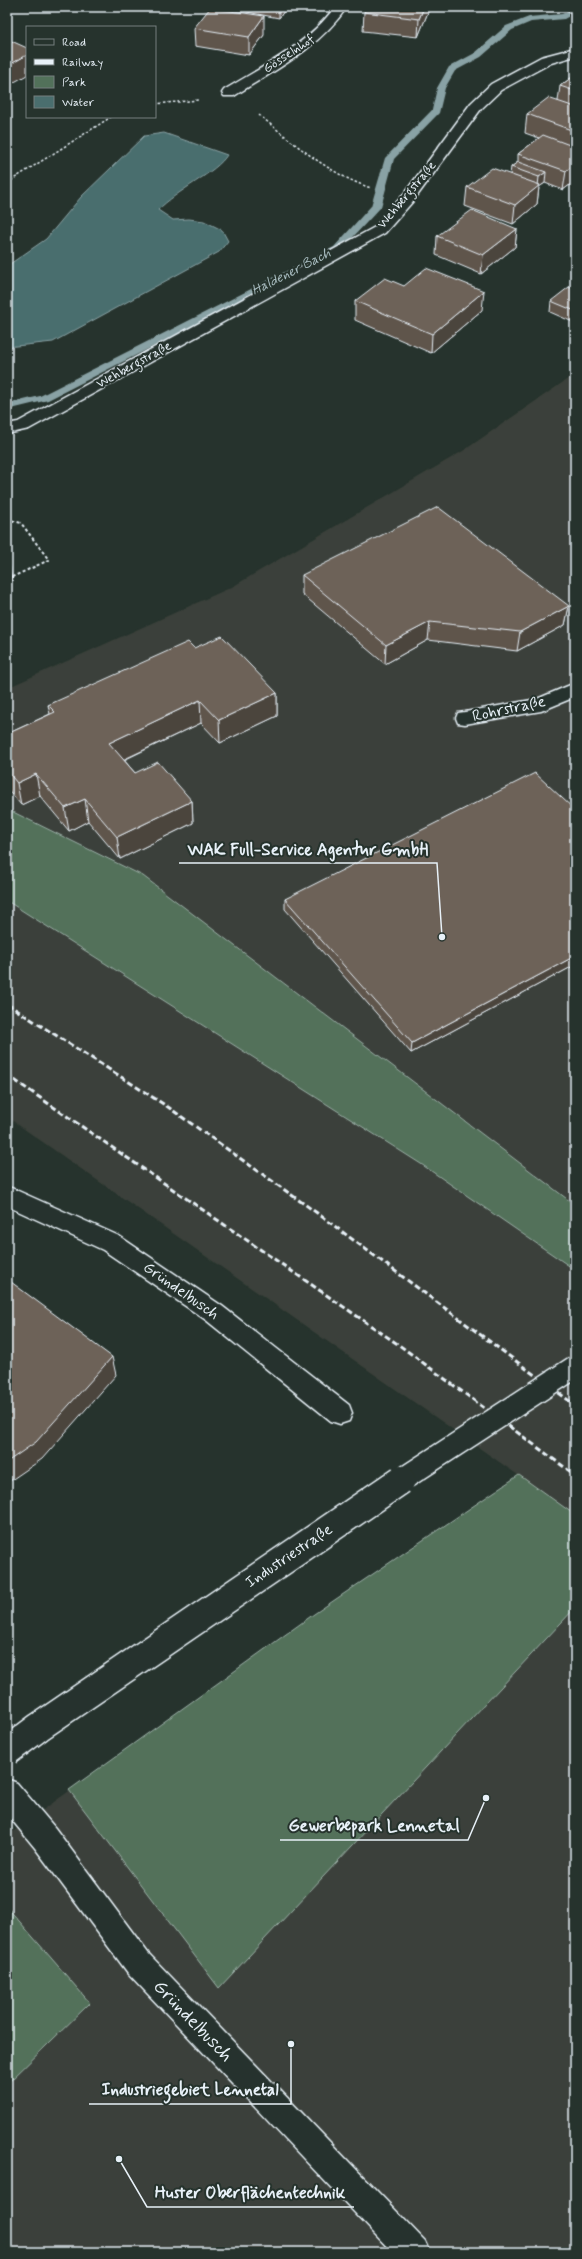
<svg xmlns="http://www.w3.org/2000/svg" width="582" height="2259" viewBox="0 0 582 2259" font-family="Mynerve,sans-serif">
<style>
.built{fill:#3b413a}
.green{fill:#52715a;stroke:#9db1a9}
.water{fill:#4a6e6e;stroke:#89a2a5}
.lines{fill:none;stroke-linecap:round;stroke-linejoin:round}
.stream{fill:#89a2a5;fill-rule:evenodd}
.minor-casing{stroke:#e8f1f8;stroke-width:3}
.path-far1{stroke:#e8f1f8;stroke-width:1.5;stroke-dasharray:2.5 2;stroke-linecap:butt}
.path{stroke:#e8f1f8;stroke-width:2;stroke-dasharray:3 2.5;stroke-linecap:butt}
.minor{fill:#26332d;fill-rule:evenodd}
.rail{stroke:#e8f1f8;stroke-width:3;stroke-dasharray:6 3;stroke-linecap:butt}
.major-bridge-far1-casing{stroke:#e8f1f8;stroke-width:25;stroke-linecap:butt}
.major-bridge-casing{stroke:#e8f1f8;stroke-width:31;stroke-linecap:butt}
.major-bridge-far1{stroke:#26332d;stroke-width:22}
.major-bridge{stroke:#26332d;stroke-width:28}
.wall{fill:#5e544c;stroke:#e8f1f8}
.shaded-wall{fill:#4c453e;stroke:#e8f1f8}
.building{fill:#6d6258;stroke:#e8f1f8}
.labels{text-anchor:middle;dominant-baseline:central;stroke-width:4;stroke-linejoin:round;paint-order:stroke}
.far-street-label{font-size:13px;fill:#e8f1f8;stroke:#26332d}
.far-water-label{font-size:14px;font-style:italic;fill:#a9bdc1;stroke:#26332d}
.street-label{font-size:16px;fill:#e8f1f8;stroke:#26332d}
.near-street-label{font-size:19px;fill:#e8f1f8;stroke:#26332d}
.leader{fill:none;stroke:#e8f1f8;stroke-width:1.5}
.callout-dot{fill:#e8f1f8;stroke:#26332d;stroke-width:1.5}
.callout-label{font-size:17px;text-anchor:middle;font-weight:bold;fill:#e8f1f8;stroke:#26332d;stroke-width:4;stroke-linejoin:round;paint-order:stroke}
</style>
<rect width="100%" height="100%" fill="#26332d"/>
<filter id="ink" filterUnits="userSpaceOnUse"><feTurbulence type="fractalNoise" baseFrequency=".025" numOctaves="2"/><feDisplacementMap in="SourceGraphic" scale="8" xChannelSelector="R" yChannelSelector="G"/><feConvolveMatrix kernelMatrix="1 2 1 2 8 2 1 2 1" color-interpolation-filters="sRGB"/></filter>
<g filter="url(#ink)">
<g class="built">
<path d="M575,374V1205L143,876L7,809V688L232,587L463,451Z"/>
<path d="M7,901L421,1164L575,1270V2252H7V1836L314,1614L518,1475L7,1117Z"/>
</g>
<g class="green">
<path d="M7,809L143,876L575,1205V1270L421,1164L7,901Z"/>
<path d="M519,1475L575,1515V1608L219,1988L69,1790L314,1614Z"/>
<path d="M7,1907L90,2003L7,2084Z"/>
</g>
<path class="water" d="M164,133L227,155C217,172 176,191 158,210L173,220L189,219L204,221L222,230L228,241L219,252L53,342L7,347V266L46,239L81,197L144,136Z"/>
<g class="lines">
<path class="stream" d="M575,7V13L564,19L531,22L512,30L481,57L455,71L445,88L439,113L394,159L381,207L340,251L48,400L7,410V404L40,396L334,247L371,206L385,158L432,110L437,88L449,67L475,53L506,26L529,17L562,14Z"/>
<g class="minor-casing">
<g id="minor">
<path d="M335,7H347C319,48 275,70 234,96H224L222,93L224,90C264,66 307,45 335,7Z"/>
<path d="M575,48V56L551,63L501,90L481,109L414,200L385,233L29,429L7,434V424L18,422L375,227L404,194L471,103L491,84L541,57Z"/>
<path d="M575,683V697L541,711L465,724L458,723L456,718L458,713L465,712L537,699Z"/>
<path d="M7,1186L119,1236L222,1306L349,1405L352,1413L349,1421L340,1424L331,1421L206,1320L103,1250L7,1206Z"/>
<path d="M7,1779L17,1783L55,1828L148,1953L425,2241L430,2252H392L128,1973L35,1848L7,1814Z"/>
</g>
</g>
<g class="path-far1">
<path d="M155,104L199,100"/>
<path d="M259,115C294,143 328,174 371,188"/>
<path d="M7,183L111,117"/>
</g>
<path class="path" d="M7,519L21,523L49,560L10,578"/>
<use href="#minor" class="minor"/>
<g class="rail">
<path d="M7,1004L168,1107L317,1213L575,1405"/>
<path d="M7,1075L399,1345L575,1475"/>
</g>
<g class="major-bridge-far1-casing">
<path id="major-bridge-far1" d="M400,1481L575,1367"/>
</g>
<g class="major-bridge-casing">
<path id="major-bridge" d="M7,1751L39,1727L401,1480"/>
</g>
<use href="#major-bridge-far1" class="major-bridge-far1"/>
<use href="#major-bridge" class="major-bridge"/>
</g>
<g class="wall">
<path d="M194,7H207L206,9Z"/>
<path d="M236,7H287L279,18L236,10Z"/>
<path d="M430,7L418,37L363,31L364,12Z"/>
<path d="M194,28L264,35L249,55L195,46Z"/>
<path d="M575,75V146L574,147H575V181L563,190L545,183L539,187L537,204L513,224L465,206L467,187L510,175L511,167L518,162V154L539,138L525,133L527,114L558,101L560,86Z"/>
<path d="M517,229L515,247L481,274L436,255L437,236Z"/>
<path d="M404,286L482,310L431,353L355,320V301Z"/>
<path d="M575,290V323L550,312L551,301Z"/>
<path d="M302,575L569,606L565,625L517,651L428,640L385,664L302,594Z"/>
<path d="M194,648L277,693V716L220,743L201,723L124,760L135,773L192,801L193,823L120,859L88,821L69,831L40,796L21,805L7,788V734L50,714L48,705Z"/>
<path d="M575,810V965L411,1053L285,909V899Z"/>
</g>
<g class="shaded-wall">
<path d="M279,7H287L279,18Z"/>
<path d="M424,7H430L418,37L419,19Z"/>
<path d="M264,16V35L249,55V37Z"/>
<path d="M27,55V75L7,86V66Z"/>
<path d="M575,130V146L571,149L574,131Z"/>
<path d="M575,164V181L563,190L566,171Z"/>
<path d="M546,172L545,183L539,187L537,204L513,224L515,205L538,186L539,177Z"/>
<path d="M517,229L515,247L481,274L483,255Z"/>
<path d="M484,291L482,310L431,353L432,334Z"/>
<path d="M7,562H9L12,580L7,583Z"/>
<path d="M569,606L565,625L517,651L520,632Z"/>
<path d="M430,622L428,640L385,664L386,645Z"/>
<path d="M277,693V716L220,743L219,720Z"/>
<path d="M200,700L201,723L112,765L109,743Z"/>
<path d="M36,774L40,796L21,805L17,783Z"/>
<path d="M85,799L88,821L69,831L65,808Z"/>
<path d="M192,801L193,823L120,859L117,837Z"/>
<path d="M575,956V965L411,1053L412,1043Z"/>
<path d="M112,1357L116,1375L42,1459L7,1483V1462Z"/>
</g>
<g class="building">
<path d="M366,7H424L419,19L364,12Z"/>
<path d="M210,8L264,16L249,37L194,28Z"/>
<path d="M7,39L27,48V55L7,66Z"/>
<path d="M575,75V91L560,86Z"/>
<path d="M548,98L575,107V130L574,131L527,114Z"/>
<path d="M543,135L575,147V164L566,171L518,154Z"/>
<path d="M518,162L546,172L539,177L511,167Z"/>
<path d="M492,168L540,185L515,205L467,187Z"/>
<path d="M472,210L517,229L483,255L437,236Z"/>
<path d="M426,268L484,291L432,334L355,301L385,278L404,286Z"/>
<path d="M569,287L575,290V311L551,301Z"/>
<path d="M438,507L569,606L520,632L430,622L386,645L302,575Z"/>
<path d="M222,636L277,693L219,720L200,700L109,743L135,773L158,762L192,801L117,837L85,799L65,808L36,774L17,783L7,771V734L55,712L48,705L188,642L194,648Z"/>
<path d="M535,773L575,810V956L412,1043L285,899Z"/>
<path d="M7,1279L112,1357L36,1442L7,1462Z"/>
</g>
</g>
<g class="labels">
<g class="far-street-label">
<text transform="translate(289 54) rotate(-34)">Gösselnhof</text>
<text transform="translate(407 195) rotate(-50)">Wehbergstraße</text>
<text transform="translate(134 365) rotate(-29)">Wehbergstraße</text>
</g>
<g class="far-water-label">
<text transform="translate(291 272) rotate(-27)">Haldener Bach</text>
</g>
<g class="street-label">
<text transform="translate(509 709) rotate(-12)">Rohrstraße</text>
<text transform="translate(181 1291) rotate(35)">Gründelbusch</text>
<text transform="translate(289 1556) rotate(-34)">Industriestraße</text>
</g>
<g class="near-street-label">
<text transform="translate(193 2021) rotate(46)">Gründelbusch</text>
</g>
</g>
<path class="leader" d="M442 937L437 863H179M486 1798L468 1840H280M291 2044L291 2104H89M119 2159L147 2207H354"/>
<g class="callout-dot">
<circle cx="442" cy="937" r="4"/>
<circle cx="486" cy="1798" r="4"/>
<circle cx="291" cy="2044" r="4"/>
<circle cx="119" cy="2159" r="4"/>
</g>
<g class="callout-label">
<text x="308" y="855">WAK Full-Service Agentur GmbH</text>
<text x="374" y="1831">Gewerbepark Lennetal</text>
<text x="190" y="2095">Industriegebiet Lennetal</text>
<text x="250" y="2198">Huster Oberflächentechnik</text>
</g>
<rect width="582" height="2259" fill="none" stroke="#26332d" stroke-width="24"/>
<rect x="12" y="12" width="558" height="2235" fill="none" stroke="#e8f1f8" stroke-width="1.5" filter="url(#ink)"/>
<rect x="26" y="26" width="130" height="92" fill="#26332d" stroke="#747f7e"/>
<rect x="34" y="39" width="20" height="6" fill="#26332d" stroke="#747f7e"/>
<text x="62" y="46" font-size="12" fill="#e8f1f8">Road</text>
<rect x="34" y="59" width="20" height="6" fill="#e8f1f8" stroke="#747f7e"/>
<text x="62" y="66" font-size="12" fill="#e8f1f8">Railway</text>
<rect x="34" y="76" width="20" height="12" fill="#52715a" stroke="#747f7e"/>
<text x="62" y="86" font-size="12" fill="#e8f1f8">Park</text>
<rect x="34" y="96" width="20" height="12" fill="#4a6e6e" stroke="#747f7e"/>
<text x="62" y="106" font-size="12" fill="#e8f1f8">Water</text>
</svg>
